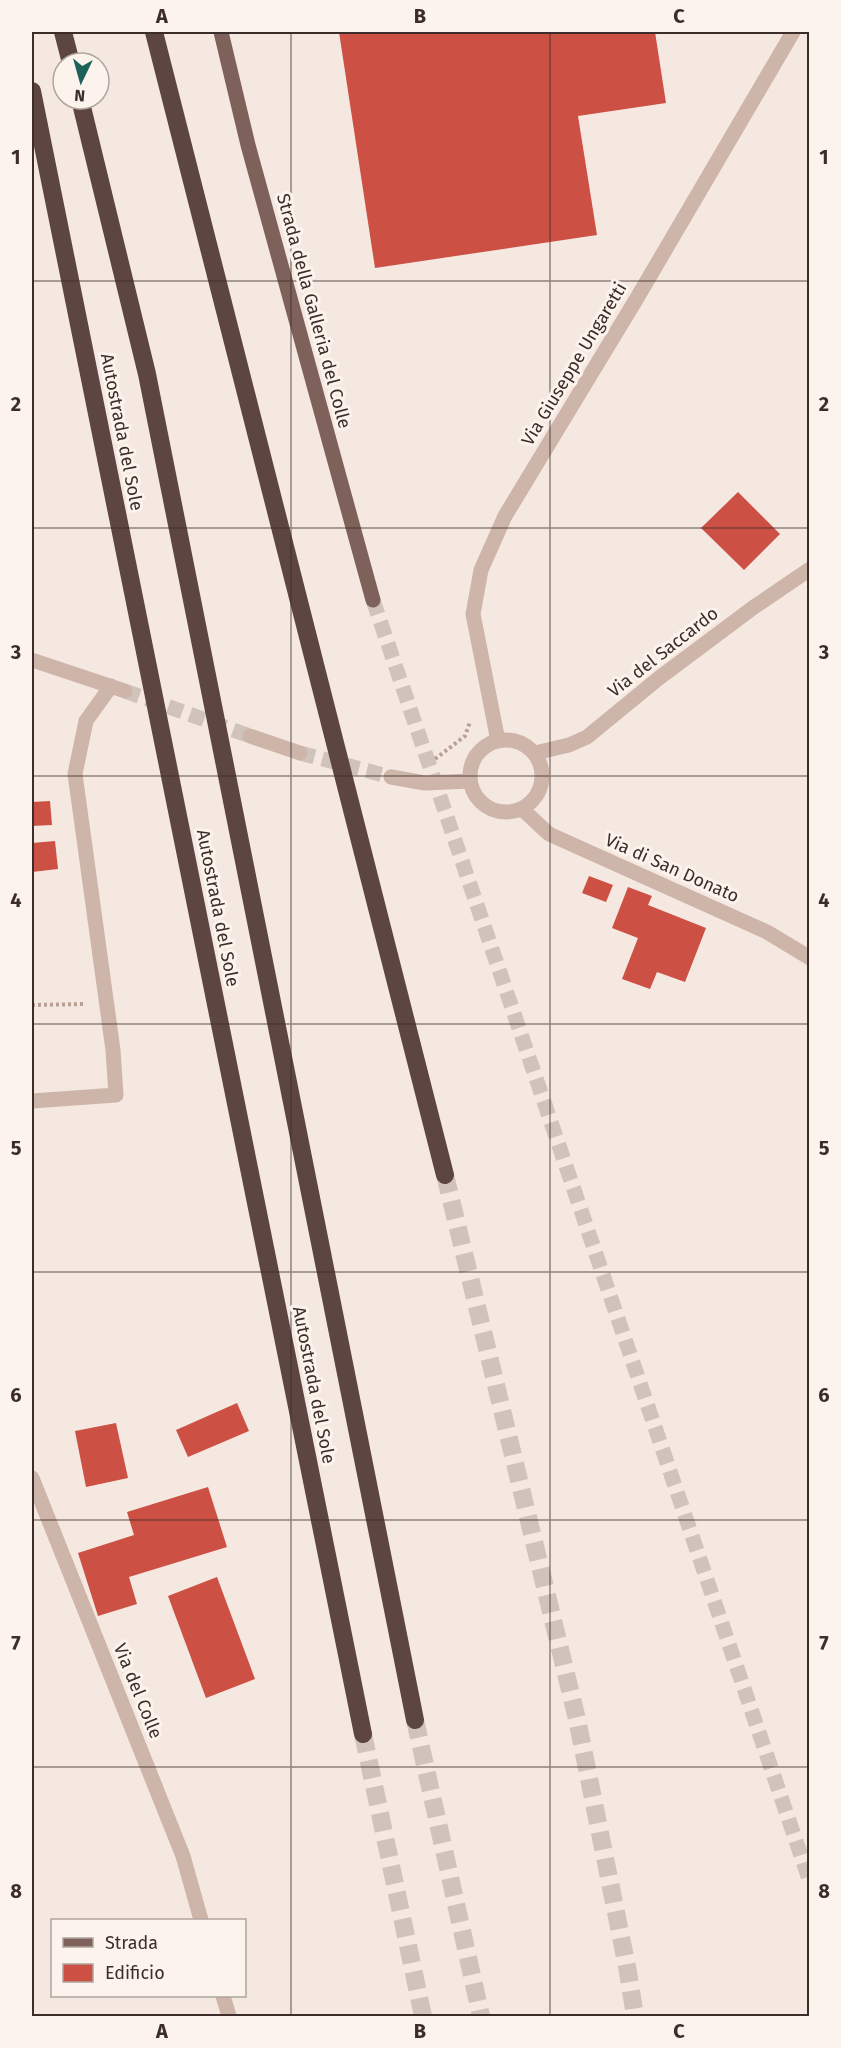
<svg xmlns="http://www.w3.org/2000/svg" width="841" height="2048" viewBox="0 0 841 2048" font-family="'Fira Sans',sans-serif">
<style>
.building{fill:#cd5045}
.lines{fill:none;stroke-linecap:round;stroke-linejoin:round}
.minor-tunnel{stroke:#d0c3bc;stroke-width:15;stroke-dasharray:15 8;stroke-linecap:butt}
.major-tunnel{stroke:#d0c3bc;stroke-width:15;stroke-dasharray:15 8;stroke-linecap:butt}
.highway-tunnel{stroke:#d0c3bc;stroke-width:18;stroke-dasharray:18 9;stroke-linecap:butt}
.path{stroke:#ba9f94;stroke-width:4;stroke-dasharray:3 3;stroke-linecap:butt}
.minor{stroke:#ceb5aa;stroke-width:15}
.major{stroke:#7e615a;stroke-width:15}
.highway{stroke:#5d4541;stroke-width:18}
.grid{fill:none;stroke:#3c2d2a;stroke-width:1.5;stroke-opacity:0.55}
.labels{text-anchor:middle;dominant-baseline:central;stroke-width:6;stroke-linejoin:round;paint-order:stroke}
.street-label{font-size:18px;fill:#3c2d2a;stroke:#fcf3ed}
.neatline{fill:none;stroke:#3c2d2a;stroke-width:2}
.grid-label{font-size:20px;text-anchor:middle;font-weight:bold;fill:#3c2d2a}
</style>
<rect width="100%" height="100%" fill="#f5e8e0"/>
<g class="building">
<path d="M339,32H655L666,103L578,116L597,235L375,268Z"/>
<path d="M738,492L780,534L744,570L701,528Z"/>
<path d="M50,801L52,825L32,826V802Z"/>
<path d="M55,841L58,869L32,872V843Z"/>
<path d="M589,876L613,885L606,902L582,893Z"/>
<path d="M628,887L652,896L648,905L706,928L685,982L657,972L650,989L622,979L638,938L612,928Z"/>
<path d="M237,1403L249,1431L188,1457L176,1430Z"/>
<path d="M116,1423L128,1478L86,1487L75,1431Z"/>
<path d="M208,1487L227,1547L129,1577L137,1604L98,1616L78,1553L134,1535L127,1512Z"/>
<path d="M217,1577L255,1679L206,1698L168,1596Z"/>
</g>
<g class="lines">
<g class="minor-tunnel">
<path d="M125,691L250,736"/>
<path d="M300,753L391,777"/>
</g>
<path class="major-tunnel" d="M373,600L810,1882"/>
<g class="highway-tunnel">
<path d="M445,1175L577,1719L628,1972L635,2016"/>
<path d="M415,1720L481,2016"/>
<path d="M363,1734L423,2016"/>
</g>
<g class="path">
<path d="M435,759L465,736L470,722"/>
<path d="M32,1005L85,1004"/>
</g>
<g class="minor">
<path d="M32,660L125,691"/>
<path d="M250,736L300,753"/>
<circle cx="506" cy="776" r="36"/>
<path d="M498,741L473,614L481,570L505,516L637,298L793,32"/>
<path d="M535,753L569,745L587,737L659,678L754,607L810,569"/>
<path d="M391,777L425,783L470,781"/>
<path d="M522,809L549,834L767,932L810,958"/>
<path d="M32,1101L116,1095L113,1050L75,774L86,721L111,686"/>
<path d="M32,1478L183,1856L201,1920"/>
<path d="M223,1996L229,2016"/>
</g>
<path class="major" d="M221,32L248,145L373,600"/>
<g class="highway">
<path d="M63,32L71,63"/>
<path d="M154,32L445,1175"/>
<path d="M32,91L363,1734"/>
<path d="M80,99L147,374L415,1720"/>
</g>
</g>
<path class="grid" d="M291,32V2016M550,32V2016M32,281H810M32,528H810M32,776H810M32,1024H810M32,1272H810M32,1520H810M32,1767H810"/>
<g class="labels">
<g class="street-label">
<text transform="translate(314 311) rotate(75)">Strada della Galleria del Colle</text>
<text transform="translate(574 364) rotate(-59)">Via Giuseppe Ungaretti</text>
<text transform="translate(122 432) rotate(79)">Autostrada del Sole</text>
<text transform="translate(663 652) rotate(-38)">Via del Saccardo</text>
<text transform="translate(672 868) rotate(24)">Via di San Donato</text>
<text transform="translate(218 908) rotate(79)">Autostrada del Sole</text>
<text transform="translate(314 1385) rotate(79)">Autostrada del Sole</text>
<text transform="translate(138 1691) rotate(68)">Via del Colle</text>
</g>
</g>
<rect width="841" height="2048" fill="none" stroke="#fcf3ed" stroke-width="66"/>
<rect x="51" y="1919" width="195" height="78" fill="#fcf3ed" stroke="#afa49f" stroke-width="1.5"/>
<rect x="63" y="1938" width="30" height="9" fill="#7e615a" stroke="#afa49f" stroke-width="1.5"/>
<text x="105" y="1949" font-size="18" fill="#3c2d2a">Strada</text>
<rect x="63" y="1964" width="30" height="18" fill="#cd5045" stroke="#afa49f" stroke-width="1.5"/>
<text x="105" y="1979" font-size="18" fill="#3c2d2a">Edificio</text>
<g transform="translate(81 81) rotate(185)"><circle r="28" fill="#fcf3ed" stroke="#afa49f" stroke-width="1.5"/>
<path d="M0-4.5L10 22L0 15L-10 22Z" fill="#1c615a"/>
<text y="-9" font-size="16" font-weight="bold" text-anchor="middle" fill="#3c2d2a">N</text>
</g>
<rect x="33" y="33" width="775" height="1982" class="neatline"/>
<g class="grid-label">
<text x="162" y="23">A</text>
<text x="420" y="23">B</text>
<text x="679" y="23">C</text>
<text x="16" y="164">1</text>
<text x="824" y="164">1</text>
<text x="16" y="411">2</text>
<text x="824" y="411">2</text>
<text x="16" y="659">3</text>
<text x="824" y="659">3</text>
<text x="16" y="907">4</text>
<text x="824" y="907">4</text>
<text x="16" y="1155">5</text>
<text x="824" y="1155">5</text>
<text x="16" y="1402">6</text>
<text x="824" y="1402">6</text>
<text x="16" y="1650">7</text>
<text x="824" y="1650">7</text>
<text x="16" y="1898">8</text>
<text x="824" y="1898">8</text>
<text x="162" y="2038">A</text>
<text x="420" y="2038">B</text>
<text x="679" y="2038">C</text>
</g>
</svg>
